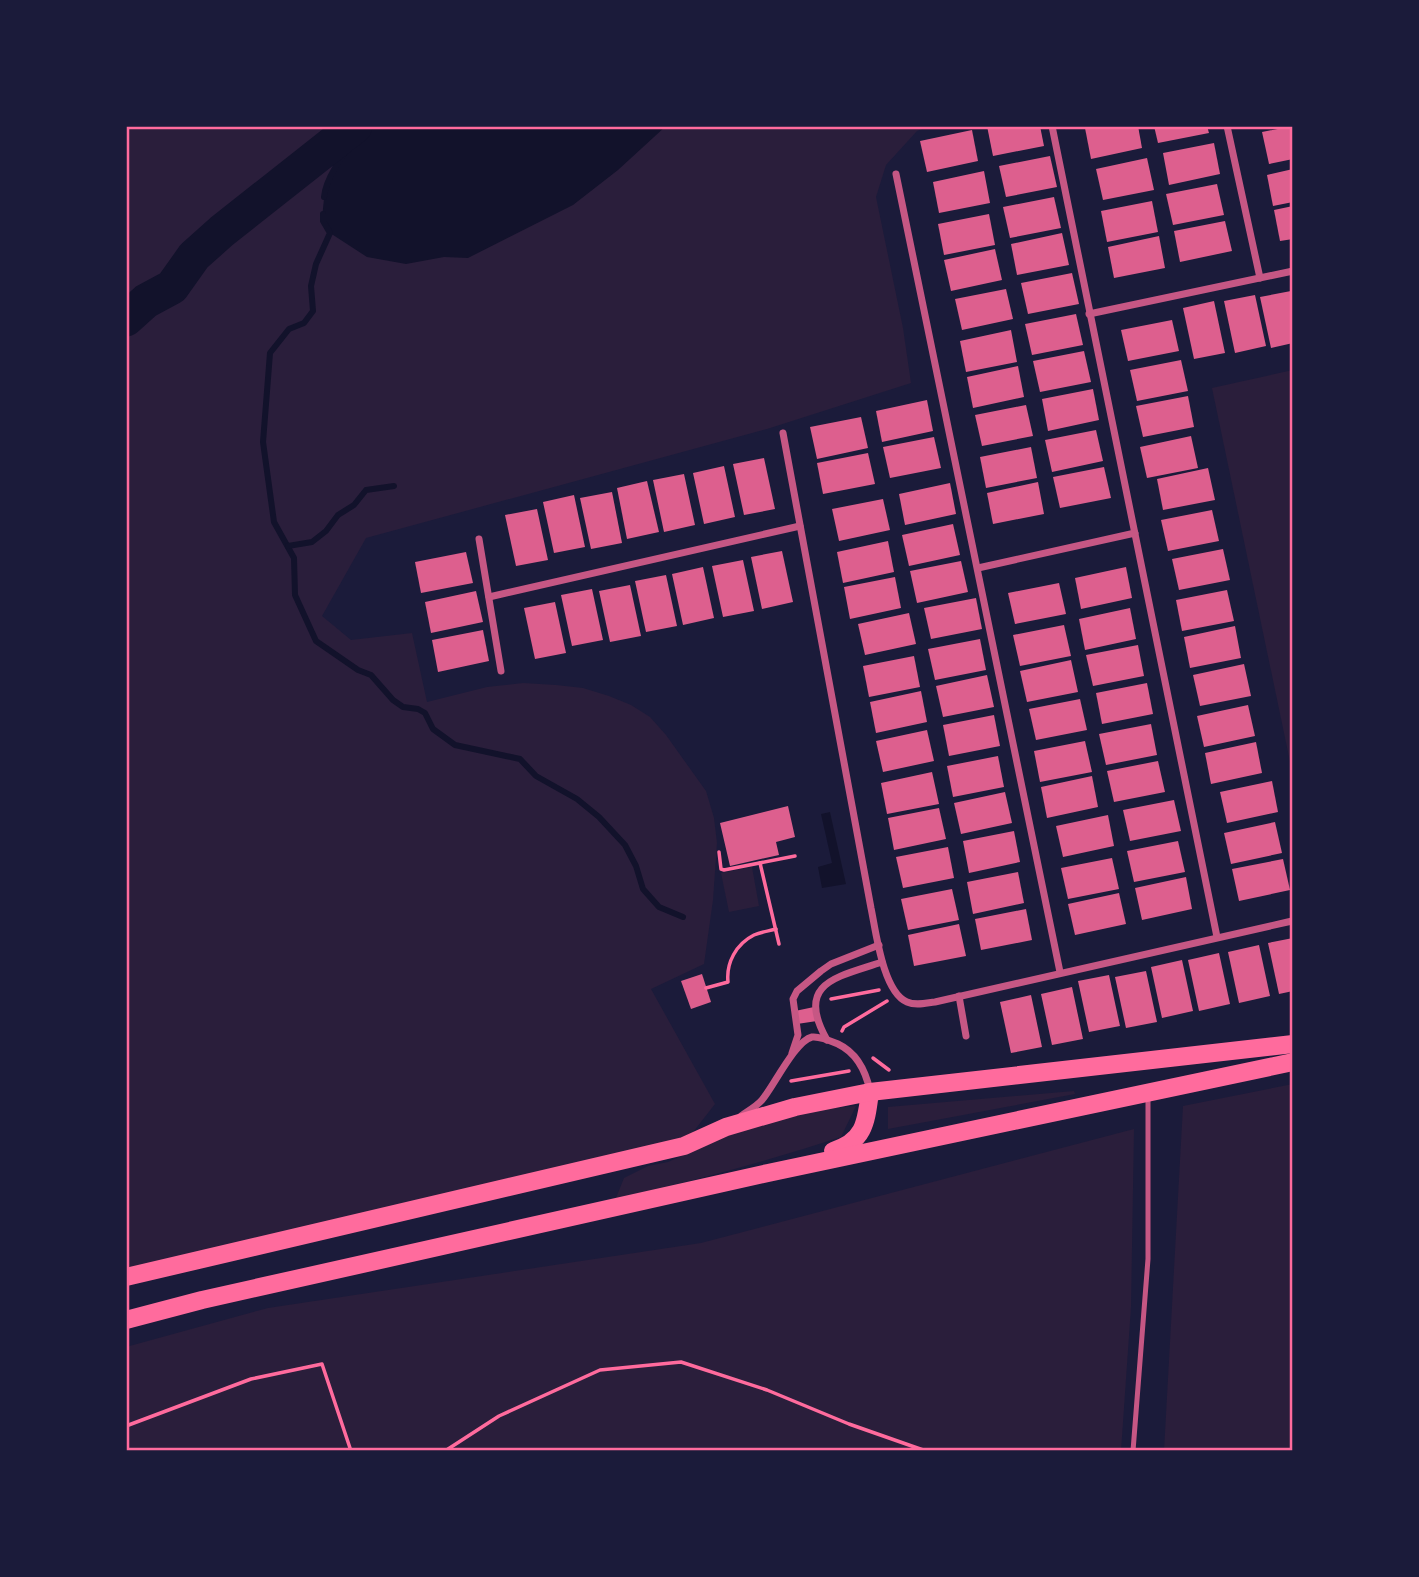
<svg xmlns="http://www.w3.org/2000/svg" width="1419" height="1577" viewBox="0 0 1419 1577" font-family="'Archivo Narrow',sans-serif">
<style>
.green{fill:#2a1e3b}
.water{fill:#12122b}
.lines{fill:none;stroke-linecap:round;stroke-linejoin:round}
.stream{stroke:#12122b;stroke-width:6}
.river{stroke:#12122b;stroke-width:35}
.building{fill:#dd5f8e}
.path{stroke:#ff6b9d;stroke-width:3.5}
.service{stroke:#c65784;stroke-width:5}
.minor{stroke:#c65784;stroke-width:7}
.primary{stroke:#ff6b9d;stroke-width:18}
.neatline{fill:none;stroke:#ff6b9d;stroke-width:2.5}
</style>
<rect width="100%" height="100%" fill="#1b1b3a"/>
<g class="green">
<path d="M126,126H930L917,131L886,165L876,197L903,328L911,383L767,429L366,538L322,616L351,640L412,633L427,702L487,687L523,683L556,685L583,688L609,696L631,705L650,717L666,735L706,791L714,818L717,843L713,900L704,964L651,989L715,1104L683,1145L126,1281Z"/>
<path d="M1293,370V776L1212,388Z"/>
<path d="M752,867L759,906L729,912L721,873Z"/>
<path d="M1293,1084V1451H1164L1183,1106Z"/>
<path d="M1074,1091L1075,1094L888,1129V1107Z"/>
<path d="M856,1106L841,1137C767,1161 692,1182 616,1198L624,1178L648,1166L668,1162L742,1129L782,1117L824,1109Z"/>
<path d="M1134,1129L1131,1307L1121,1451H126V1347L268,1308L701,1243Z"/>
</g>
<g class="water">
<path d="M364,126H666L618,170L573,205L468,258L444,257L406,264L367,257L330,233L322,218L325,189L338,163Z"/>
<path d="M830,812L846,884L822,888L818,867L832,863L821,814Z"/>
</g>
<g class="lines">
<g class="stream">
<path d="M324,197C326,174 351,145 364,126"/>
<path d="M323,214V221L330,233L316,264L311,286L313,311L304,323L289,329L270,353L263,442L274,522L294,558L295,595L316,641L358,670L371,675L393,700L403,707L418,709L425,713L433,729L455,745L520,759L536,776L577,799L599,817L625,845L636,866L643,889L659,907L683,917"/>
<path d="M288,546L312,542L326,531L338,515L354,505L366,490L394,486"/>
</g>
<path class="river" d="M126,319L146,301L172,287L194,256L222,231L355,126"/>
</g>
<g class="building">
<path d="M987,126H1040L1044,146L993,156Z"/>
<path d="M1093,126H1138L1142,148L1091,159L1085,128Z"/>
<path d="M1154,126H1207L1209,133L1158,143Z"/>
<path d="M1293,126V159L1269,164L1262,132Z"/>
<path d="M972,130L978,161L927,172L920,141Z"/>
<path d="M1214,143L1220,174L1169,185L1163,153Z"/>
<path d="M1050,156L1057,187L1006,197L999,166Z"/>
<path d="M1147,158L1154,190L1103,200L1096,169Z"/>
<path d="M1293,169V202L1273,206L1267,175Z"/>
<path d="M984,171L990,203L939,213L933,182Z"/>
<path d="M1217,184L1224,215L1173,225L1166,194Z"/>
<path d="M1054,197L1061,228L1010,238L1003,207Z"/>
<path d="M1152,201L1158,232L1107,242L1101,211Z"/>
<path d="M1293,206V239L1280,241L1274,210Z"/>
<path d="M989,214L995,245L944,255L938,224Z"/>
<path d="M1225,221L1232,251L1180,262L1174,231Z"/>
<path d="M1062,233L1069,265L1017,275L1011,244Z"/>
<path d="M1159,236L1165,268L1114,278L1108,247Z"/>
<path d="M995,249L1002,280L951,291L944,260Z"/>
<path d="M1072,273L1079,304L1028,314L1021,283Z"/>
<path d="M1006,289L1013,319L962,330L955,299Z"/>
<path d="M1291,291L1293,301V343L1271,348L1260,297Z"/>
<path d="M1255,295L1266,346L1235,353L1224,301Z"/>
<path d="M1214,301L1225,353L1194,359L1183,308Z"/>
<path d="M1076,314L1083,345L1032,355L1025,324Z"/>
<path d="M1172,320L1179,351L1128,361L1121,330Z"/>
<path d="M1011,330L1017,362L966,372L960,341Z"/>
<path d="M1084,351L1091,382L1040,392L1033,361Z"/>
<path d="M1181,360L1188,391L1137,401L1130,370Z"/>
<path d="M1018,366L1024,397L973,408L967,377Z"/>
<path d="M1093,389L1099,420L1048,431L1042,399Z"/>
<path d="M1188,396L1194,427L1143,437L1136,406Z"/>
<path d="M927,400L933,431L882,442L876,411Z"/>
<path d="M1026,405L1033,436L982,446L975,415Z"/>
<path d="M861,417L868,448L817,459L810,427Z"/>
<path d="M1096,430L1103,461L1052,472L1045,440Z"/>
<path d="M1191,436L1198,468L1147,478L1140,447Z"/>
<path d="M934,437L941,468L890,478L883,447Z"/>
<path d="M1031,447L1037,478L986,488L980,457Z"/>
<path d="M868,453L875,484L823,494L817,463Z"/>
<path d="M764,458L775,509L744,515L733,464Z"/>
<path d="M724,466L735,517L704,524L693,473Z"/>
<path d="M1104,467L1111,498L1060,508L1053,477Z"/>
<path d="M1208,468L1215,500L1163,510L1157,479Z"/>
<path d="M684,474L695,525L664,532L653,480Z"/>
<path d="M647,481L659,532L627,539L617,488Z"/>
<path d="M1038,482L1044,514L993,524L987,493Z"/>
<path d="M950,483L956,514L905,525L899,494Z"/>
<path d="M612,492L622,543L591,549L580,498Z"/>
<path d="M574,495L585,547L554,553L543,502Z"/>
<path d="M883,499L890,530L839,541L832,509Z"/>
<path d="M537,509L548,560L516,566L505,515Z"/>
<path d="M1212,510L1219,541L1168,551L1161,520Z"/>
<path d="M953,524L960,555L909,566L902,535Z"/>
<path d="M888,541L894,572L843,583L837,552Z"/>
<path d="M1223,549L1230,580L1179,590L1172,559Z"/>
<path d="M782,551L793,602L762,609L751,557Z"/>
<path d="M466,552L473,583L421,593L415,562Z"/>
<path d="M743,560L754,611L723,617L712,566Z"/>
<path d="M961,561L968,592L917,603L910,571Z"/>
<path d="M703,567L714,618L683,625L672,574Z"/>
<path d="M1126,567L1132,598L1081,609L1075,578Z"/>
<path d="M666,575L677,626L646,632L635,581Z"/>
<path d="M895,577L901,608L850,619L844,587Z"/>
<path d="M1059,583L1066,614L1015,624L1008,593Z"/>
<path d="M630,585L641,636L610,642L599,591Z"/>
<path d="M592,589L603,640L572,646L561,595Z"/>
<path d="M1227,590L1234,621L1182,631L1176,600Z"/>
<path d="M476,591L483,622L431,633L425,602Z"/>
<path d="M976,598L982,629L931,639L924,608Z"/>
<path d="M555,602L566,653L535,659L524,608Z"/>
<path d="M1130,608L1136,639L1085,650L1079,619Z"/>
<path d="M909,613L916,644L865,655L858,624Z"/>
<path d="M1064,625L1071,656L1020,666L1013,635Z"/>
<path d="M1235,626L1241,658L1190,668L1184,637Z"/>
<path d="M483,630L489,661L438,672L432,640Z"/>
<path d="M980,639L986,670L935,680L928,649Z"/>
<path d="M1138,645L1144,676L1093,686L1086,655Z"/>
<path d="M914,656L920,687L869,697L863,666Z"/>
<path d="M1071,660L1078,692L1027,702L1020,671Z"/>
<path d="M1244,664L1251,696L1200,706L1193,675Z"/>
<path d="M987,675L994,707L943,717L936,686Z"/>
<path d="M1147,683L1153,714L1102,724L1096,693Z"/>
<path d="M921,691L927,722L876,733L870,702Z"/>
<path d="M1080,699L1087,730L1036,740L1029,709Z"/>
<path d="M1248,705L1255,736L1204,747L1197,716Z"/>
<path d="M994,715L1000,746L949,756L943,725Z"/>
<path d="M1151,724L1157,755L1106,765L1099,734Z"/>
<path d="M927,730L934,761L883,772L876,741Z"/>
<path d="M1085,741L1092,772L1040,782L1034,751Z"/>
<path d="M1256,742L1262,773L1211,784L1205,753Z"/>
<path d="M998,756L1004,787L953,797L947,766Z"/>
<path d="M1158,761L1165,792L1114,802L1107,771Z"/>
<path d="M932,772L939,804L887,814L881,783Z"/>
<path d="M1092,776L1098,807L1047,818L1041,787Z"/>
<path d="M1272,781L1278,812L1227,823L1220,792Z"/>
<path d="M1005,792L1012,823L961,834L954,803Z"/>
<path d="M1174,800L1181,831L1130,841L1123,810Z"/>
<path d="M788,806L795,837L776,842L779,855L730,866L720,823Z"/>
<path d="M939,808L946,839L894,850L888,818Z"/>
<path d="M1108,815L1114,846L1063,857L1056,826Z"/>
<path d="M1275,822L1282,853L1231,864L1224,833Z"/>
<path d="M1014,831L1020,862L969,873L963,841Z"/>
<path d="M1178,841L1185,872L1134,882L1127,851Z"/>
<path d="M948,847L954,878L903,888L896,857Z"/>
<path d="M1112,858L1119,889L1068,899L1061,868Z"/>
<path d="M1283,859L1290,890L1239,901L1232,869Z"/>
<path d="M1018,872L1024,903L973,914L967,882Z"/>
<path d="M1186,877L1192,909L1142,920L1135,888Z"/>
<path d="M952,889L959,920L908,930L901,899Z"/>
<path d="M1119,893L1126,924L1075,935L1068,904Z"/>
<path d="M1026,909L1032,940L981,950L975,919Z"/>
<path d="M959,924L966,956L914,966L908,935Z"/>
<path d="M1293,938V991L1279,994L1268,943Z"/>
<path d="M1259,945L1270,996L1239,1003L1228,952Z"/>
<path d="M1219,953L1230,1004L1199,1011L1188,960Z"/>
<path d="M1182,960L1193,1011L1162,1018L1151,967Z"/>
<path d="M1146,971L1157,1022L1126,1028L1115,977Z"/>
<path d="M702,974L711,1002L691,1009L681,981Z"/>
<path d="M1109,975L1120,1026L1089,1032L1078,981Z"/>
<path d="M1072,987L1083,1039L1052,1045L1041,994Z"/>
<path d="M1031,995L1042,1047L1011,1053L1000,1002Z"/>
<path d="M814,1007L817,1021L797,1024L795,1011Z"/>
</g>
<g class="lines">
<g class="path">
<path d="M719,852L721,869L724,870L795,856"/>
<path d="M760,863L779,944"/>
<path d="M706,988L728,982C726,963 736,944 754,935C761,932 769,931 776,929"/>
<path d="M831,999L879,990"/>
<path d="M842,1031L844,1027L887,1001"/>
<path d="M873,1058L889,1070"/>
<path d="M791,1081L849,1071"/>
<path d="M126,1426L251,1379L322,1364L351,1451"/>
<path d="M445,1451L499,1416L600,1370L681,1362L767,1390L849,1424L926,1451"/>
</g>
<path class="service" d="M1133,1451L1148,1259V1094"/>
<g class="minor">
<path d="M1052,126L1217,937"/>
<path d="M1227,126L1260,278"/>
<path d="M896,174L1060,972"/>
<path d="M1089,314L1293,271"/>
<path d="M783,433L871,908C876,932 883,992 907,1002C916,1006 926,1003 935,1002L1292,921"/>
<path d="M479,539L501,671"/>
<path d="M978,568L1135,533"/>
<path d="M489,597L800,526"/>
<path d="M959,996L966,1036"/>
<path d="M827,1040C794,982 838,977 882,962"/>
<path d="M792,1053L798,1035L793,999L797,991L821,971L831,964L879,945"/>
<path d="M741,1116C748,1111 757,1106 762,1100C774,1086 795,1041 812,1037C820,1036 831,1041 838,1044C857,1053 866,1072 870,1091"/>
</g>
<g class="primary">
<path d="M833,1151C865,1141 866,1122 870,1092"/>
<path d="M126,1277L684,1146L726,1127L795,1107L870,1092L1293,1044"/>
<path d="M126,1320L202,1300L768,1173L1293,1062"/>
</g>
</g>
<rect width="1419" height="1577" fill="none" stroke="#1b1b3a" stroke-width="256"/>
<rect x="128" y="128" width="1163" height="1321" class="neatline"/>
</svg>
